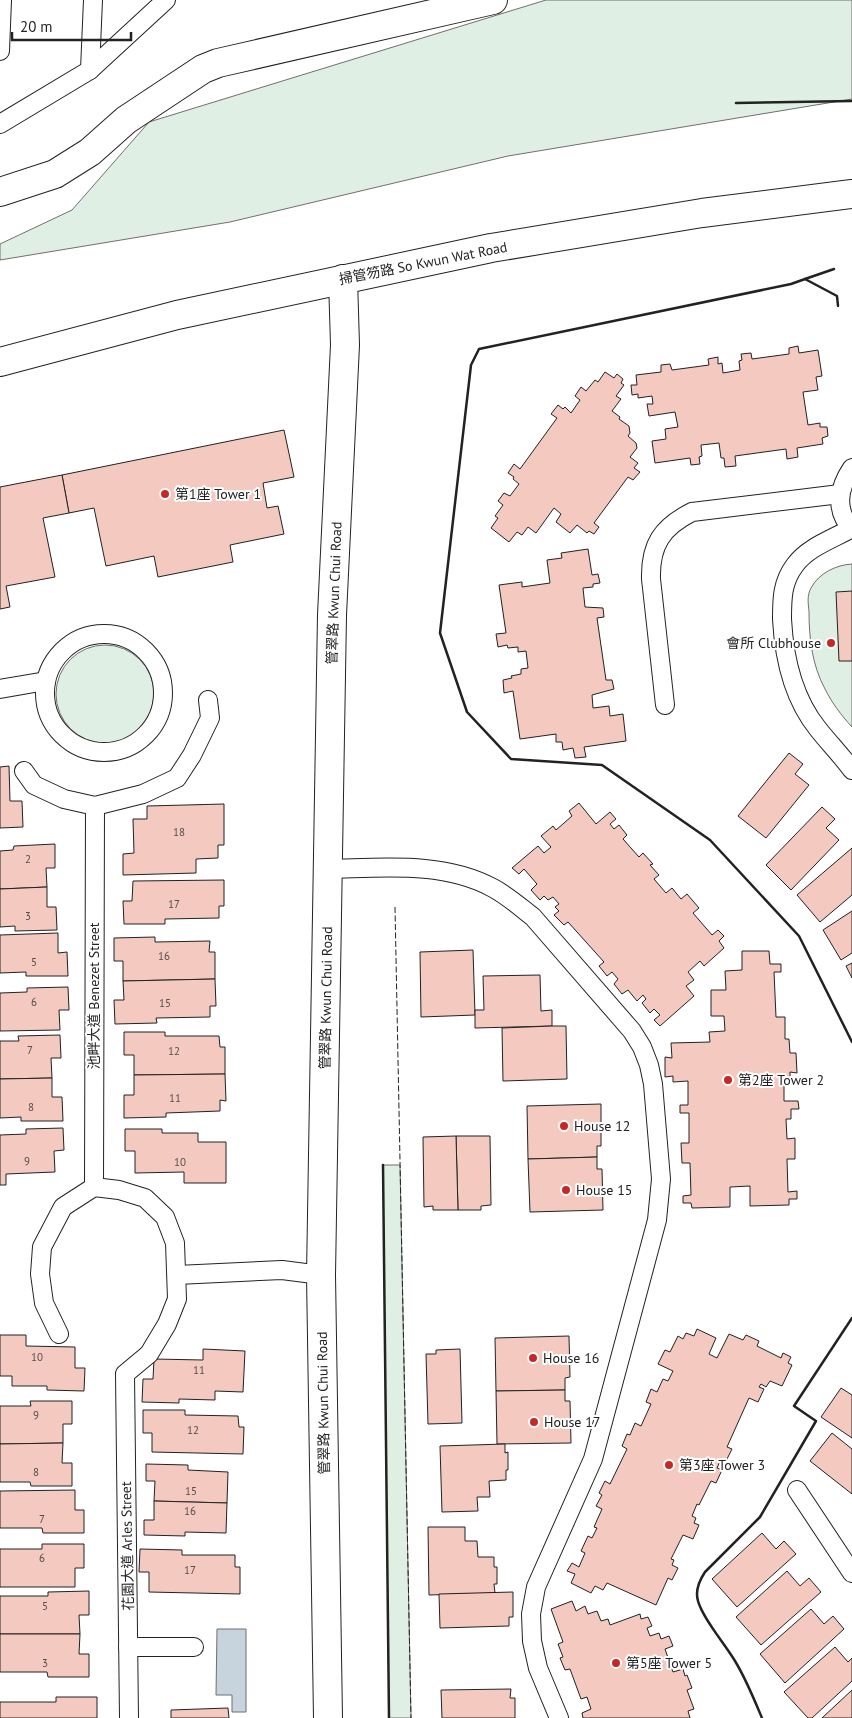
<svg xmlns="http://www.w3.org/2000/svg" width="852" height="1718" viewBox="0 0 852 1718" font-family="'PT Sans','Noto Sans TC',sans-serif">
<style>
.green{fill:#e0efe3;stroke:#6f6f6f}
.water{fill:#c7d3dd;stroke:#6f6f6f}
.building{fill:#f3c9c0;stroke:#222}
.lines{fill:none;stroke-linecap:round;stroke-linejoin:round}
.service-casing{stroke:#222;stroke-width:20}
.minor-casing{stroke:#222;stroke-width:30}
.tertiary-casing{stroke:#222;stroke-width:30}
.service{stroke:#fff;stroke-width:18}
.minor{stroke:#fff;stroke-width:28}
.tertiary{stroke:#fff;stroke-width:28}
.fence{stroke:#222;stroke-width:1;stroke-dasharray:6 2.5;stroke-linecap:butt}
.wall{stroke:#222;stroke-width:2.5}
.poi-dot{fill:#c62828;stroke:#fff;stroke-width:2}
.labels{text-anchor:middle;dominant-baseline:central;stroke-width:4;stroke-linejoin:round;paint-order:stroke}
.number-label{font-size:11px;fill:#564c4a}
.street-label{font-size:14px;fill:#222;stroke:#fff}
.poi-label{font-size:14px;fill:#222;stroke:#fff;text-anchor:start}
</style>
<rect width="100%" height="100%" fill="#fff"/>
<g class="green">
<path d="M546,0H852V99L508,156L230,222L0,260V244L72,210L149,122Z"/>
<path d="M852,564V727C841,715 832,703 825,689C812,665 809,638 809,611C808,603 807,595 811,588C819,573 836,565 852,564Z"/>
<circle cx="105" cy="694" r="49"/>
<path d="M383,1165H400L411,1718H389Z"/>
</g>
<path class="water" d="M217,1629H246V1712H232V1695H216Z"/>
<g class="building">
<path d="M798,346L799,353L818,350L822,376L816,377L818,390L803,392L808,425L820,423V427H827L828,436L822,438L823,444L797,448L798,457L787,459L786,449L735,456L736,466L725,467L724,458H721L719,443L701,445L702,456L699,457L700,464L691,465L690,458L655,463L652,441L666,439L665,429L678,427L675,412L649,416L647,404H653L652,396L638,398V394L632,395L631,385H637L636,375L661,372V365L670,364L672,370L709,365L708,359L718,357V364L722,363L723,373L740,370L739,361L742,360L741,354L751,353L752,359L789,354V348Z"/>
<path d="M605,372L614,378L617,374L623,379L621,383L624,385L616,396L621,399L612,411L620,417L619,419L629,426L630,433L628,436L636,443L637,448L630,457L638,463L634,468L640,472L633,480L628,477L594,523L599,527L594,534L589,531L587,533L577,525L570,533L556,522L561,514L554,508L536,533L528,527L522,535L517,532L509,542L491,528L498,518L495,516L503,505L498,501L504,493L510,496L519,484L513,479L514,477L508,473L514,464L520,469L557,418L551,414L558,405L563,409L565,407L571,413L580,400L575,396L581,387L586,391L595,380L598,382Z"/>
<path d="M284,430L294,477L263,483L267,508L278,506L284,534L230,545L233,562L158,577L154,556L106,566L94,508L69,513L62,475Z"/>
<path d="M62,475L69,513L43,518L55,577L6,586L10,607L0,609V487Z"/>
<path d="M588,549L592,575L598,574L600,583L593,584V587L583,588L585,607L603,608L604,617L597,618L606,680H612L614,689L592,695L593,708L609,706L610,716L623,714L626,741L584,747L586,757L575,758L573,748L563,750L562,742H556V734L520,739L513,691L504,693L503,680L512,678L511,676L521,674V669L528,668L526,651L518,652V647L508,648L507,645L498,647L496,634L506,633L499,585L522,582V587L550,583L547,560L562,558L561,553Z"/>
<path d="M852,591V661H839L836,592Z"/>
<path d="M789,753L803,764L795,774L809,785L766,838L738,816Z"/>
<path d="M9,766L10,801H22L23,827L0,828V767Z"/>
<path d="M579,803L596,824L610,812L616,819L610,824L614,829L619,825L627,835L623,839L639,857L643,853L653,864L650,865L659,875L654,879L666,893L672,888L681,899L687,894L699,908L693,913L712,935L718,930L724,936L719,941L724,948L704,966L700,961L688,972L694,980L686,986L694,996L660,1026L654,1020L660,1015L654,1009L650,1013L642,1003L646,999L643,995L637,1001L628,990L622,994L614,984L618,979L612,972L607,976L599,966L604,962L568,922L564,925L554,915L559,911L555,907L559,904L553,897L548,900L544,896L540,900L531,890L537,884L524,869L519,874L512,868L538,846L544,853L551,847L541,836L553,826L556,830L572,816L569,811Z"/>
<path d="M224,804V845H218V858L196,859V873L123,875V854L134,853L133,819H147V806Z"/>
<path d="M822,807L835,819L826,828L839,840L791,890L766,865Z"/>
<path d="M55,844V868H46L47,887L0,889V851L13,850L14,846Z"/>
<path d="M852,848V895L820,922L797,895Z"/>
<path d="M224,880V906H219V918L165,919V924H124L123,901H132L133,881Z"/>
<path d="M47,887V907H56L57,930L15,931V926L0,927V889Z"/>
<path d="M852,911V953L841,960L823,930Z"/>
<path d="M58,933V953L67,952L68,976H26V972L0,973V935Z"/>
<path d="M155,937V942L210,941L209,952H215V979L123,981V961H114V938Z"/>
<path d="M473,950L475,1015L421,1017L420,952Z"/>
<path d="M742,951H769L770,964H781V972H774L776,1017H785V1039H789L790,1053H796L797,1073L790,1072V1078H784V1101H798L799,1109H791V1119H786L787,1139L795,1138V1159H787L788,1192L797,1191V1199H789V1205L750,1206V1186L730,1187V1207L692,1208L691,1203H683V1196L691,1195L690,1163H682L681,1143H689V1113H680V1105H688V1081L673,1082V1076L665,1077V1057L672,1058L671,1043L710,1042L709,1032L725,1031L724,1016H711V990H726L725,971L742,970Z"/>
<path d="M852,963V978L846,966Z"/>
<path d="M540,975L541,1011L552,1010V1026L475,1028V1010H484L483,976Z"/>
<path d="M215,979L216,1006H210V1017L156,1018L157,1023L115,1024L114,1000H124L123,981Z"/>
<path d="M68,987L69,1010H59L60,1030L0,1031V993L27,992V988Z"/>
<path d="M552,1026H566L567,1079L503,1081L502,1028Z"/>
<path d="M124,1032H165V1036H219L220,1047H225V1074L134,1075V1055H124Z"/>
<path d="M60,1035L61,1058H51L52,1078L0,1079V1041H19L18,1036Z"/>
<path d="M225,1074L226,1101L220,1100V1111L166,1113V1117L124,1118V1095H134V1075Z"/>
<path d="M52,1078V1097H62L63,1121H21V1117L0,1118V1079Z"/>
<path d="M601,1104V1146H597V1157L528,1159L527,1106Z"/>
<path d="M63,1128L64,1150L54,1151L55,1172L6,1174V1185H0V1135L26,1134V1129Z"/>
<path d="M125,1129H162V1133H198V1142H226V1183H184V1172L135,1173V1151H125Z"/>
<path d="M456,1136H490L491,1205L481,1206V1210H458Z"/>
<path d="M456,1136L458,1210H433V1206L424,1207L423,1137Z"/>
<path d="M597,1157V1169H602L603,1210L530,1212L528,1159Z"/>
<path d="M697,1329L716,1338L709,1354L717,1358L729,1334L743,1340L746,1335L759,1341L757,1346L781,1358L783,1353L791,1357L788,1363L792,1365L782,1386L770,1381L766,1387L761,1384L759,1387L764,1389L758,1402L749,1398L727,1447L732,1449L726,1461L721,1459L717,1468L722,1470L716,1483L711,1481L699,1505L697,1504L692,1516L696,1518L694,1523L699,1525L693,1539L683,1535L671,1559L674,1560L672,1565L678,1568L672,1580L668,1578L656,1605L607,1583L603,1590L595,1586L591,1593L571,1583L575,1574L567,1571L572,1563L579,1567L585,1553L581,1551L588,1536L592,1538L597,1528L594,1527L602,1509L596,1506L602,1495L599,1493L605,1481L610,1484L627,1449L622,1446L627,1434L630,1435L635,1423L641,1426L651,1404L646,1402L651,1389L657,1392L663,1379L668,1381L673,1371L658,1364L665,1350L670,1352L678,1336L683,1339L686,1333L694,1336Z"/>
<path d="M0,1335H26V1346L75,1347V1368H85L84,1391L47,1390V1386H12V1376H0Z"/>
<path d="M569,1336L570,1377L565,1378V1390L496,1391L495,1338Z"/>
<path d="M203,1349L245,1351L243,1392L215,1391V1400L179,1399V1403L142,1402L143,1379H153L154,1359L203,1360Z"/>
<path d="M460,1349L462,1423L428,1424L426,1354H436V1350Z"/>
<path d="M841,1388L852,1395V1438L821,1417Z"/>
<path d="M565,1390V1401H570L571,1443L497,1444L496,1391Z"/>
<path d="M30,1401H72V1424H63V1443L0,1444V1406H31Z"/>
<path d="M143,1410H185V1415L238,1416L239,1427H244L243,1454L152,1452V1433H143Z"/>
<path d="M832,1433L852,1449V1494L810,1461Z"/>
<path d="M63,1443L62,1463H72V1486H31L30,1482H0V1444Z"/>
<path d="M505,1444V1453L508,1452V1470H506V1480L489,1481L490,1497H477L478,1511L442,1512L440,1446Z"/>
<path d="M146,1464L188,1465V1470L228,1472L227,1503L154,1501L155,1481H146Z"/>
<path d="M75,1490V1510H84V1533H43L42,1528H0V1491Z"/>
<path d="M154,1501L227,1503L226,1533L185,1532V1536L144,1535V1520H154Z"/>
<path d="M428,1527H465V1541H477L478,1557H494V1567H497V1584H494L495,1593L429,1595Z"/>
<path d="M762,1533L776,1549L784,1541L796,1554L737,1607L712,1579Z"/>
<path d="M42,1544H84V1568H75V1587H0V1549H42Z"/>
<path d="M140,1549L182,1550V1555H235V1567H240V1594L149,1592V1572H139Z"/>
<path d="M787,1571L800,1586L809,1578L821,1592L761,1645L736,1617Z"/>
<path d="M89,1591V1615H79L80,1634H0V1596H48V1592Z"/>
<path d="M513,1592V1617H509V1626L440,1628L439,1594Z"/>
<path d="M572,1601L576,1611L585,1606L588,1614L597,1611L601,1621L608,1619L610,1625L640,1614L641,1619L648,1617L652,1626L647,1628L650,1636L659,1633L661,1639L669,1636L673,1646L665,1649L673,1672L683,1669L685,1676L687,1675L692,1688L687,1690L694,1709L688,1711L690,1718H583L582,1713L591,1709L587,1697L581,1699L570,1669L565,1670L560,1658L563,1657L558,1644L563,1642L551,1609Z"/>
<path d="M811,1609L824,1624L833,1616L844,1629L785,1683L760,1654Z"/>
<path d="M0,1634H80L79,1654H89V1677H48L47,1672H0Z"/>
<path d="M835,1647L848,1662L852,1658V1681L812,1718H808L784,1692Z"/>
<path d="M511,1689L510,1698H515V1718H442L441,1690Z"/>
<path d="M852,1690V1718H822Z"/>
<path d="M56,1697H97V1718H0V1702H56Z"/>
<path d="M228,1708L229,1718H171V1710Z"/>
</g>
<g class="lines">
<g class="service-casing">
<g id="service">
<path d="M0,51L2,0"/>
<path d="M90,70L93,0"/>
<path d="M0,124L90,70L166,0"/>
<path d="M852,468C839,487 834,510 852,529"/>
<path d="M852,528C833,539 808,547 795,565C782,582 782,599 782,619C784,658 793,698 818,729C829,743 841,755 852,770"/>
<circle cx="104" cy="693" r="59"/>
<path d="M0,689L46,681"/>
<path d="M665,705L651,579C650,545 662,527 692,512L840,494"/>
<path d="M24,771L34,785L64,799L95,806L143,794L177,778L192,755L210,718L208,700"/>
<path d="M328,869C383,868 443,861 493,888C508,896 520,907 533,917L632,1031L642,1047L649,1065L653,1084L661,1179L657,1220L593,1459L536,1587L531,1614L532,1641L538,1668L559,1718"/>
<path d="M94,1187L95,806"/>
<path d="M177,1275L282,1270L321,1275"/>
<path d="M59,1334L44,1303L40,1274L42,1247L63,1207L94,1187L119,1190L145,1198L165,1217L175,1243L177,1299L167,1324L149,1354L125,1374L129,1718"/>
<path d="M797,1490L852,1573"/>
<path d="M128,1647H194"/>
</g>
</g>
<g class="minor-casing">
<g id="minor">
<path d="M0,192L55,174L90,152L126,120L203,69L218,63L493,0"/>
<path d="M328,1718L321,1275L332,615L345,345L343,279"/>
</g>
</g>
<g class="tertiary-casing">
<path id="tertiary" d="M0,362L177,315L491,248L702,213L852,194"/>
</g>
<use href="#service" class="service"/>
<use href="#minor" class="minor"/>
<use href="#tertiary" class="tertiary"/>
<path class="fence" d="M395,907L411,1718"/>
<g class="wall">
<path d="M736,103L852,101"/>
<path d="M805,279L834,269"/>
<path d="M838,306L837,296L805,279L791,284L479,349L471,365L440,633L467,712L511,759L602,765L710,840L799,936L852,1042"/>
<path d="M383,1165L389,1718"/>
<path d="M762,1718C754,1699 746,1679 735,1661C725,1644 703,1619 698,1601C695,1591 699,1581 705,1572L760,1517L816,1421L794,1406L852,1318"/>
</g>
</g>
<g class="poi-dot">
<circle cx="165" cy="494" r="5"/>
<circle cx="831" cy="643" r="5"/>
<circle cx="728" cy="1080" r="5"/>
<circle cx="564" cy="1126" r="5"/>
<circle cx="566" cy="1190" r="5"/>
<circle cx="533" cy="1358" r="5"/>
<circle cx="534" cy="1422" r="5"/>
<circle cx="669" cy="1465" r="5"/>
<circle cx="616" cy="1663" r="5"/>
</g>
<g class="labels">
<g class="number-label">
<text x="179" y="832">18</text>
<text x="28" y="859">2</text>
<text x="174" y="904">17</text>
<text x="28" y="916">3</text>
<text x="164" y="956">16</text>
<text x="34" y="962">5</text>
<text x="34" y="1002">6</text>
<text x="165" y="1003">15</text>
<text x="30" y="1050">7</text>
<text x="174" y="1051">12</text>
<text x="175" y="1098">11</text>
<text x="31" y="1107">8</text>
<text x="27" y="1161">9</text>
<text x="180" y="1162">10</text>
<text x="37" y="1357">10</text>
<text x="199" y="1370">11</text>
<text x="36" y="1415">9</text>
<text x="193" y="1430">12</text>
<text x="36" y="1472">8</text>
<text x="191" y="1491">15</text>
<text x="190" y="1511">16</text>
<text x="42" y="1519">7</text>
<text x="42" y="1558">6</text>
<text x="190" y="1570">17</text>
<text x="45" y="1606">5</text>
<text x="45" y="1663">3</text>
</g>
<g class="street-label">
<text transform="translate(423 263) rotate(-11)">掃管笏路 So Kwun Wat Road</text>
<text transform="translate(334 593) rotate(-88)">管翠路 Kwun Chui Road</text>
<text transform="translate(94 996) rotate(-90)">池畔大道 Benezet Street</text>
<text transform="translate(326 998) rotate(-89)">管翠路 Kwun Chui Road</text>
<text transform="translate(323 1403) rotate(-91)">管翠路 Kwun Chui Road</text>
<text transform="translate(127 1546) rotate(-91)">花園大道 Arles Street</text>
</g>
<g class="poi-label">
<text x="175" y="494">第1座 Tower 1</text>
<text x="821" y="643" text-anchor="end">會所 Clubhouse</text>
<text x="738" y="1080">第2座 Tower 2</text>
<text x="574" y="1126">House 12</text>
<text x="576" y="1190">House 15</text>
<text x="543" y="1358">House 16</text>
<text x="544" y="1422">House 17</text>
<text x="679" y="1465">第3座 Tower 3</text>
<text x="626" y="1663">第5座 Tower 5</text>
</g>
</g>
<path d="M12 32v8h119v-8" fill="none" stroke="#222222" stroke-width="2.5"/>
<text x="20" y="32" font-size="15" fill="#222222" stroke="#ffffff" stroke-width="4" paint-order="stroke">20 m</text>
</svg>
